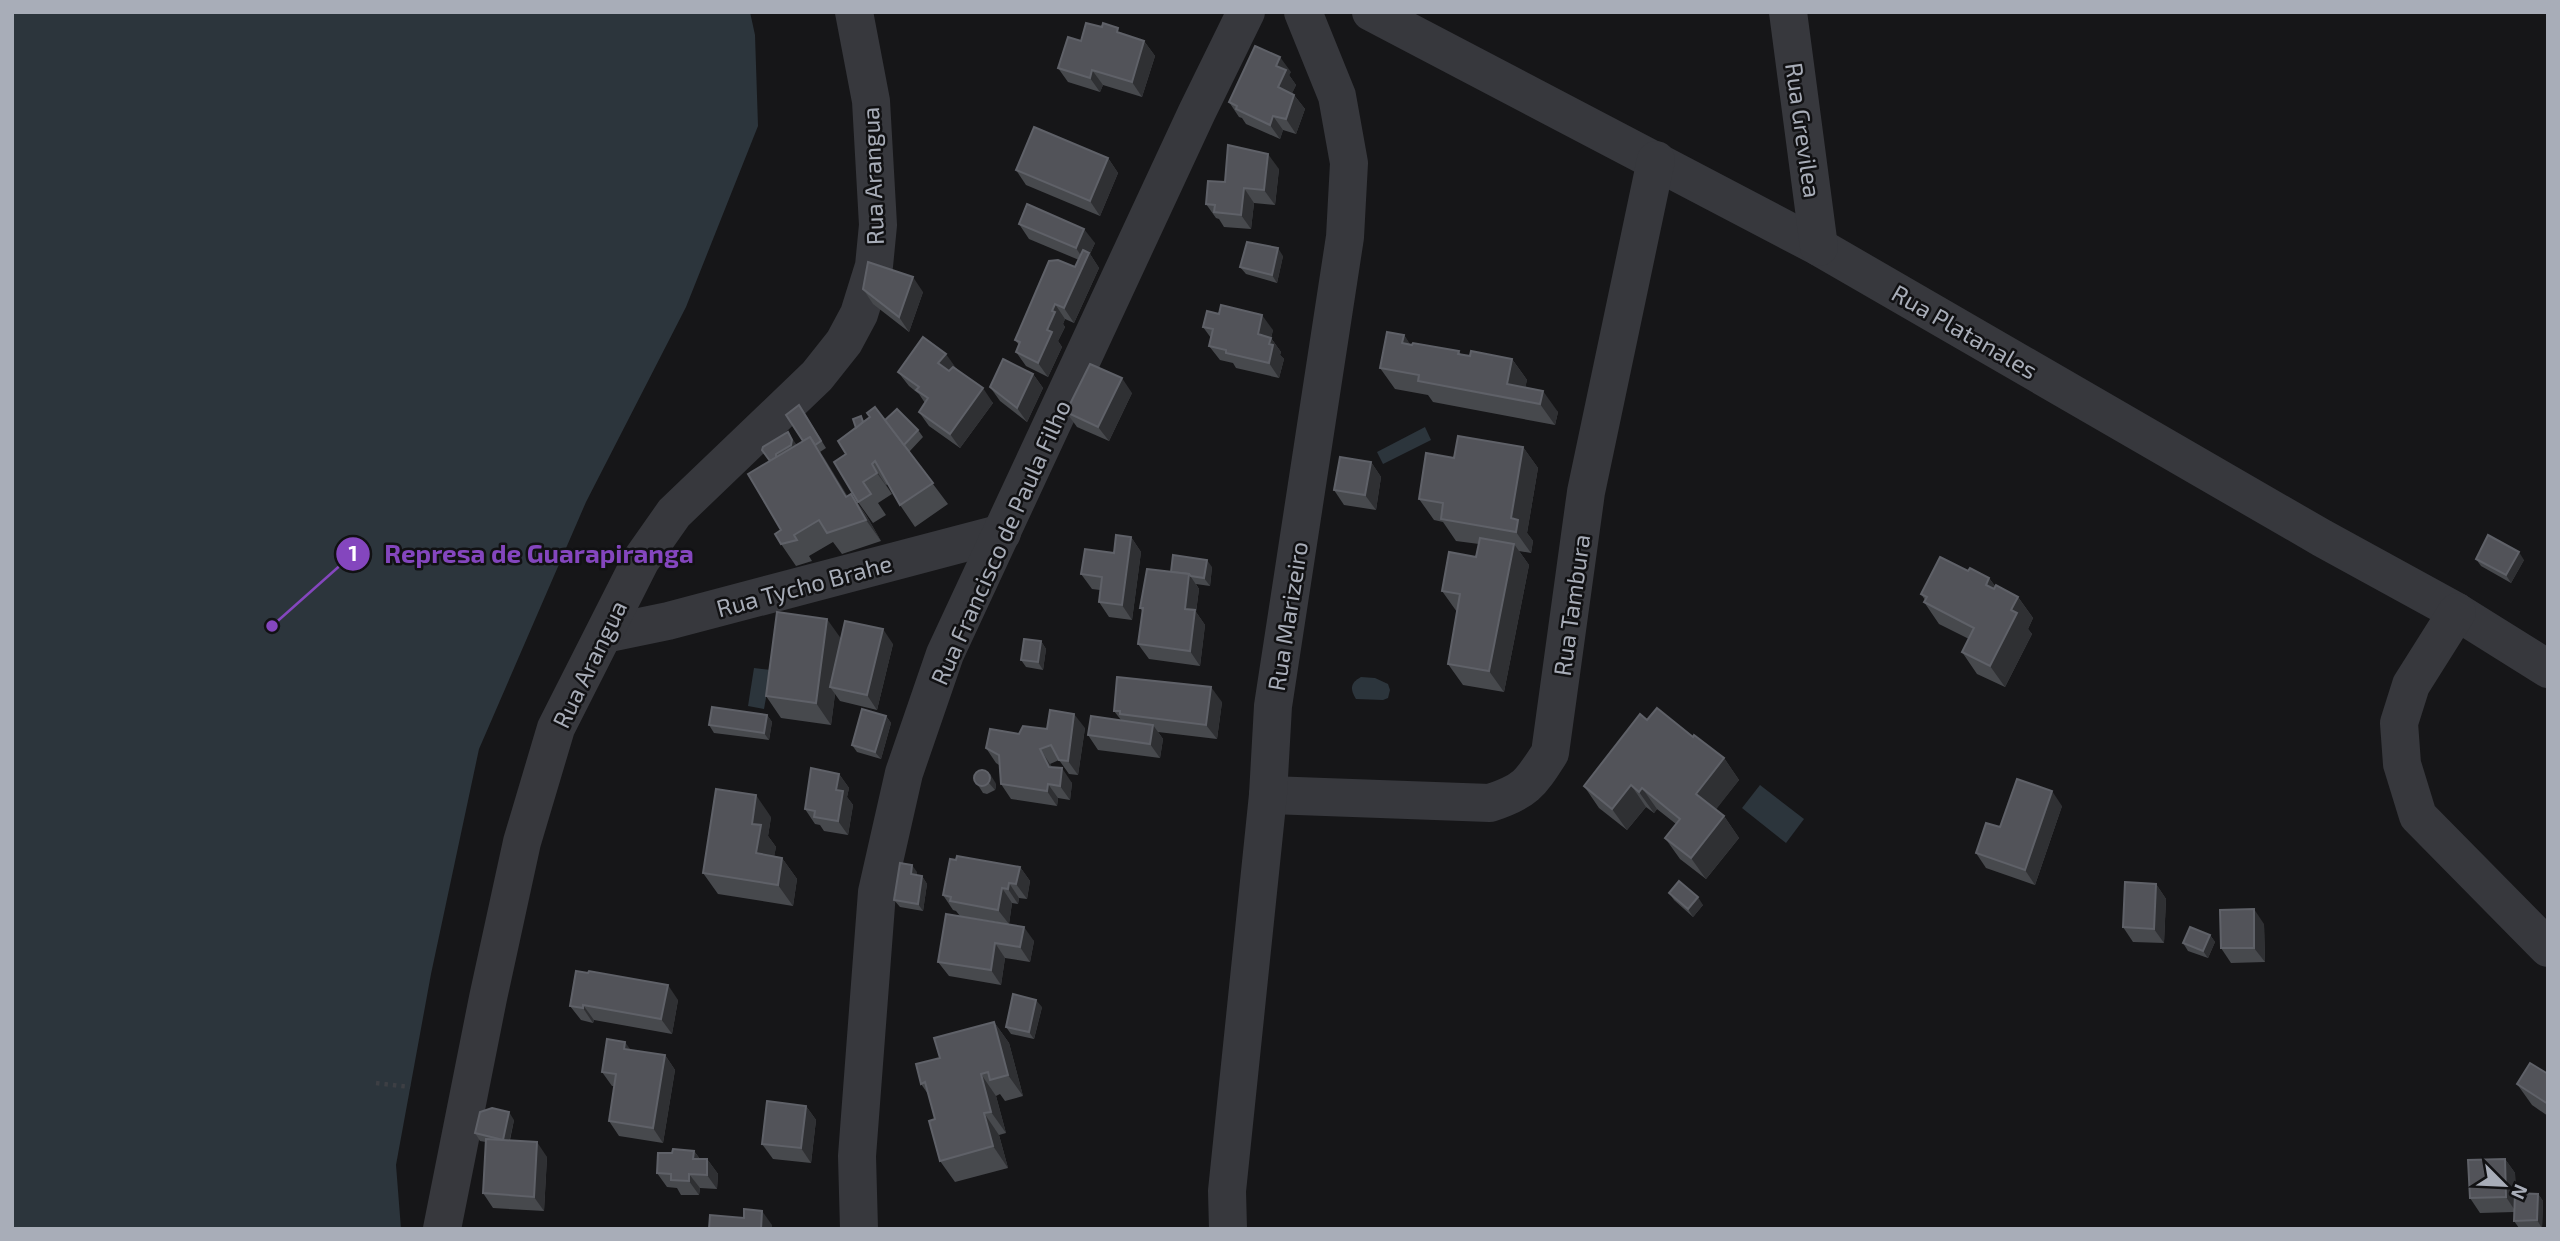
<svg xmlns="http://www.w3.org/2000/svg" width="2560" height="1241" viewBox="0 0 2560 1241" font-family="'Exo 2',sans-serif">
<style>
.water{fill:#2c353c}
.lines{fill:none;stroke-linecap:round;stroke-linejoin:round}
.path{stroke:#3d3f44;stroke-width:4.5;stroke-dasharray:3.5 5;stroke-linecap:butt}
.minor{stroke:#37383d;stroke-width:38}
.wall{fill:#47494d}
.shaded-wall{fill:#2f3033}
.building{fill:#525359;stroke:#5f6168;stroke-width:2}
.labels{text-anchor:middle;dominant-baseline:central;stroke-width:5;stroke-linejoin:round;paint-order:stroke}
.street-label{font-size:24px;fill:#a8adb8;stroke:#111113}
.leader{fill:none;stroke:#8446be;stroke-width:2.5}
.callout-dot{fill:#8446be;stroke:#111113;stroke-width:2.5}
.mark-label{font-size:21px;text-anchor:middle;font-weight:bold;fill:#fff}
.callout-label{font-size:26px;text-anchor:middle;font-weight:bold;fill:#8446be;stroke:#111113;stroke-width:5;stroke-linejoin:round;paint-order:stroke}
</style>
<rect width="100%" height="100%" fill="#161618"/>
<g class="water">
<path d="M12,12H750L755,35L758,126L686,307L586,502L479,749L431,974L396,1165L401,1229H12Z"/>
<path d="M1425,427L1431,440L1383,464L1377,452Z"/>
<path d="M754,668L771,670L764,709L748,706Z"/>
<path d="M1361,677L1375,678L1388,684L1390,690L1388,698L1383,700L1356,699C1350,689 1350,683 1361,677Z"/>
<path d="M1760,785L1804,819L1786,843L1742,808Z"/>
</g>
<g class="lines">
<path class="path" d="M376,1083L410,1087"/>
<g class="minor">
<path d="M1371,12L1819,247L2322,538L2457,612L2548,669"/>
<path d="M1788,12L1819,247"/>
<path d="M2457,612L2411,685L2399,723L2402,764L2418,816L2548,948"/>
<path d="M605,634L668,621L1002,533"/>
<path d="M1268,795L1490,803C1526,791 1530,784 1550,753L1586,492L1656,160"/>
<path d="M442,1229L488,998L522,842L556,728L641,560L674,513L817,376L844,342L859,314L874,266L878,225L871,101L854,12"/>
<path d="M859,1229L857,1156L877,892L904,773L945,654L1197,112L1246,12"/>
<path d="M1228,1229L1227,1191L1268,795L1273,706L1345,237L1349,163L1337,96L1303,12"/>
</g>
</g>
<g class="wall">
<path d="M1122,34L1144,41L1155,56L1142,97L1103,85L1100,92L1068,82L1058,68L1081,41Z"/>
<path d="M1291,72L1289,75L1296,85L1292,93L1294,95L1305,109L1296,134L1283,130L1280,139L1246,124L1242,118L1239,117L1229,102Z"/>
<path d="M1108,158L1118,173L1100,216L1026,185L1016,170Z"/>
<path d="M1279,169L1275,205L1254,203L1251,229L1224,227L1219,219L1216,218L1206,204L1225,182Z"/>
<path d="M1019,224L1095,243L1090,254L1099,268L1074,323L1065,319L1063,324L1065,327L1058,341L1062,347L1048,377L1026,366L1016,352L1019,345L1015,340L1075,267L1079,260L1029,239Z"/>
<path d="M1283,256L1277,283L1246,274L1240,267Z"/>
<path d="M863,289L923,292L909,332L873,304Z"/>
<path d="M1203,327L1273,330L1271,338L1281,352L1280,355L1284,359L1279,378L1236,368L1233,363L1220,360L1209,346L1211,338Z"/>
<path d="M1404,335L1410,345L1459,351L1461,355L1470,356L1512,359L1527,380L1525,387L1558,412L1555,425L1433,402L1428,395L1395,389L1380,368Z"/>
<path d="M956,368L993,403L960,448L929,426L919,412L925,403L919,394L909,386L898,372Z"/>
<path d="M1033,374L1043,388L1027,422L1000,401L990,387Z"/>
<path d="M1132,393L1109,441L1077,427L1066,412Z"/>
<path d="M804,412L826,448L820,452L847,496L851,494L866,515L881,541L842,554L833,542L809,556L812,561L796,566L781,544V530L770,461L788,432L796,445L803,441Z"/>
<path d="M861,416L864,421L885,420L918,430L923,437L909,452L948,504L915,527L900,505L888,484L886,485L892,494L878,503L886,515L873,523L858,502L846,454Z"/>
<path d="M1523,447L1538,468L1527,533L1533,541L1531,553L1519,551L1529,565L1504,692L1463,685L1448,664L1457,612L1442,591L1476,557L1479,544L1456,541L1443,522L1434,520L1419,499L1454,458Z"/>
<path d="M1371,462L1381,477L1376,510L1344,505L1334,490Z"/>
<path d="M1131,537L1141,552L1132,620L1109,617L1099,602L1100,590L1092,589L1081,574L1114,553Z"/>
<path d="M2476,559L2524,560L2511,583L2481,566Z"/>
<path d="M1212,567L1210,586L1196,584L1199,589L1196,612L1205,625L1200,666L1149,659L1138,644L1143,612L1140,608L1171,572Z"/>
<path d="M1968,571L1989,578L1995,586L2018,597L2033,618L2028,629L2032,634L2005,687L1977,674L1962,652L1969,639L1939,624L1924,602L1925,600L1921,594Z"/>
<path d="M841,638L893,644L877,710L840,701L835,694L831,725L781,718L766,696Z"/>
<path d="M1041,641L1046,649L1043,670L1026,667L1021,660Z"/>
<path d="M1222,702L1217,739L1158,732L1163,739L1160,758L1098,750L1088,735L1121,720L1114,711Z"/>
<path d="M767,715L772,722L769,740L714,733L709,725Z"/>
<path d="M886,716L891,723L881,759L857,752L852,745Z"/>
<path d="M1647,720L1693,737L1724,758L1739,780L1715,810L1724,816L1739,838L1706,879L1680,859L1665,838L1676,824L1657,809L1654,813L1646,807L1627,830L1599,808L1584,786Z"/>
<path d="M1085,728L1078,775L1069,774L1059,760L1050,764L1052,767L1072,783L1070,800L1058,798L1057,806L1011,799L1001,784L999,765L996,763L986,748L1019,734L1047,729Z"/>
<path d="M839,774L849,788L847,797L853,805L848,835L824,831L820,825L815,824L805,809Z"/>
<path d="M995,782L996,786L995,790L987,794L983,793L978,785Z"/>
<path d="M2062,806L2035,885L1986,868L1976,853L2000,827Z"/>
<path d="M771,817L768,836L776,847L774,856L782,858L797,879L793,906L718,894L703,873Z"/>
<path d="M1020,867L1030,881L1027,899L1019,898L1018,904L1012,903L1009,924L1034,941L1030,962L1005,958L1001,985L949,976L938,962L1003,923L960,916L956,911L953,910L943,895Z"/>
<path d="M917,872V875L922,876L927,884L923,911L900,907L894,900Z"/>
<path d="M2156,884L2166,899L2164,943L2133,942L2123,927Z"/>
<path d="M1669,893L1703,905L1693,917L1674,900Z"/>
<path d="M2264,924L2265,962L2231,963L2221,948Z"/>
<path d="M2210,935L2215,942L2208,958L2188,951L2183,943Z"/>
<path d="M588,973L678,1000L672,1034L594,1020L593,1023L581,1020L570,1006Z"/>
<path d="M1042,1007L1034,1039L1011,1034L1006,1027Z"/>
<path d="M994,1022L1009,1043L1023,1096L1005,1101L1000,1094L996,1096L1006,1133L999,1135L1008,1168L955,1182L940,1161L935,1119L928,1094L921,1084L940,1058Z"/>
<path d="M631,1050L665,1055L675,1070L663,1143L619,1136L609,1121L614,1086H612L602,1072Z"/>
<path d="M2548,1074V1116L2532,1105L2517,1084Z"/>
<path d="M806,1106L816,1120L811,1163L773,1159L762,1144Z"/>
<path d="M514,1120L510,1140L547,1157L544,1211L493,1208L483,1193L486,1142L480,1141L475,1133Z"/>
<path d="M694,1151L700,1159H707L718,1174L717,1189L700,1188L699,1195H681L677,1188L667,1187L657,1173L672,1153Z"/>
<path d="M2505,1159L2515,1173L2516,1194H2538L2543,1201L2542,1228H2519L2514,1221V1212L2480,1213L2470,1198Z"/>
</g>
<g class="shaded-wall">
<path d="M1144,41L1155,56L1142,97L1132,82Z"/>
<path d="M1280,57L1291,72L1289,75L1296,85L1288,102L1278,87L1276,66Z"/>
<path d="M1092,70L1103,85L1100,92L1090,78Z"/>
<path d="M1294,95L1305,109L1296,134L1286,119Z"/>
<path d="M1273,116L1283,130L1280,139L1270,125Z"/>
<path d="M1268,154L1279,169L1275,205L1264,190Z"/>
<path d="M1108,158L1118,173L1100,216L1090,201Z"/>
<path d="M1244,188L1254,203L1251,229L1241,215Z"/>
<path d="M1084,229L1095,243L1090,254L1099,268L1074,323L1064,308L1085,262L1076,248Z"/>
<path d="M1278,248L1283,256L1277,283L1272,275Z"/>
<path d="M913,277L923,292L909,332L899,317Z"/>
<path d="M1055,304L1065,319L1063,324L1065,327L1058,341L1062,347L1048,377L1038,363L1052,311Z"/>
<path d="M1262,315L1273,330L1268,349L1258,334Z"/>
<path d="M1404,335L1419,357L1402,343Z"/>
<path d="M1271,338L1281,352L1280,355L1284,359L1279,378L1269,363V344Z"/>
<path d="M946,354L956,368L948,378L938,363Z"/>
<path d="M1512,359L1527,380L1523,400L1507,384Z"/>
<path d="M1033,374L1043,388L1027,422L1017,408Z"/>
<path d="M1122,378L1132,393L1109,441L1098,427Z"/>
<path d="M983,388L993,403L960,448L950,434Z"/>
<path d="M1543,391L1558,412L1555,425L1540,404Z"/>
<path d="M788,432L798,447L796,452L791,445Z"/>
<path d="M810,437L825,459L861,518L846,497Z"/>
<path d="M1523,447L1538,468L1527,533L1533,541L1531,553L1516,532L1511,518Z"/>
<path d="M1371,462L1381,477L1376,510L1365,495Z"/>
<path d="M872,464L892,494L877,473Z"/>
<path d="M851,494L866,515L881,541L866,520Z"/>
<path d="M1131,537L1141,552L1132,620L1122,605Z"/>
<path d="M1514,544L1529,565L1504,692L1489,671Z"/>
<path d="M2519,552L2524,560L2511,583L2506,575Z"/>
<path d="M1207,560L1212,567L1210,586L1204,578Z"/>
<path d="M1189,574L1199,589L1196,612L1205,625L1200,666L1190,651L1185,609Z"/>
<path d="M1989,578L2004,599L1986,585Z"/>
<path d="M2018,597L2033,618L2028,629L2032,634L2005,687L1990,666L2011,610Z"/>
<path d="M827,619L842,640L830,687L835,694L831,725L816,703Z"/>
<path d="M883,629L893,644L877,710L867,695Z"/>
<path d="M1041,641L1046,649L1043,670L1038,662Z"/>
<path d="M1211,687L1222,702L1217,739L1206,725Z"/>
<path d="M1074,714L1085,728L1078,775L1068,761Z"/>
<path d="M767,715L772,722L769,740L764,733Z"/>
<path d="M886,716L891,723L881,759L875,752Z"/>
<path d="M1153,725L1163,739L1160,758L1150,744Z"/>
<path d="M1040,749L1050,764L1059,781L1049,767Z"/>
<path d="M1724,758L1739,780L1711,816L1696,794Z"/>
<path d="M1062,768L1072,783L1070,800L1060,786Z"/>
<path d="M839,774L849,788L847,797L853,805L848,835L838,821L836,790Z"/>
<path d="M990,774L995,782L996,786L995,790L989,783Z"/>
<path d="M1048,784L1058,798L1057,806L1047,791Z"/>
<path d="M1631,785L1646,807L1627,830L1612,809Z"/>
<path d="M1642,788L1657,809L1654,813L1639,792Z"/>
<path d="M2052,791L2062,806L2035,885L2025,870Z"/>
<path d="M756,795L771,817L768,836L776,847L771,874L756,853L752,824Z"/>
<path d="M1724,816L1739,838L1706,879L1691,858Z"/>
<path d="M782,858L797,879L793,906L778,885Z"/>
<path d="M912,865L917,872L916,882L911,874Z"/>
<path d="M1020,867L1030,881L1027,899L1016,884Z"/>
<path d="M922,876L927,884L923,911L918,904Z"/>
<path d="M1009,883L1019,898L1018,904L1008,889Z"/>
<path d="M2156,884L2166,899L2164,943L2154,929Z"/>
<path d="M1002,888L1012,903L1009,924L998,910Z"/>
<path d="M1698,897L1703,905L1693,917L1688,909Z"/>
<path d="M2254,909L2264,924L2265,962L2254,948Z"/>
<path d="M1024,927L1034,941L1030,962L1020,947Z"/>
<path d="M2210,935L2215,942L2208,958L2203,951Z"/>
<path d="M995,943L1005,958L1001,985L991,970Z"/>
<path d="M668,985L678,1000L672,1034L661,1019Z"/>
<path d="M1036,1000L1042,1007L1034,1039L1029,1032Z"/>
<path d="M583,1005L594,1020L593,1023L583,1008Z"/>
<path d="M994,1022L1009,1043L1023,1096L1008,1075Z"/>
<path d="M625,1042L635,1056L624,1049Z"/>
<path d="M665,1055L675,1070L663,1143L653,1128Z"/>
<path d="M981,1074L996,1096L1006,1133L991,1112Z"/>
<path d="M806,1106L816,1120L811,1163L801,1148Z"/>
<path d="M509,1112L514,1120L508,1147L503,1140Z"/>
<path d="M984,1113L999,1135L1008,1168L993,1146Z"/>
<path d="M537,1142L547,1157L544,1211L534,1197Z"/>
<path d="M694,1151L704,1165L693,1159Z"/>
<path d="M707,1159L718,1174L717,1189L707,1175Z"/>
<path d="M2505,1159L2515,1173L2516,1212L2506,1197Z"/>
<path d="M689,1174L700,1188L699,1195L689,1181Z"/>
<path d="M2538,1194L2543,1201L2542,1228L2537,1220Z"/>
<path d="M762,1211L772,1225V1229H761Z"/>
</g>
<g class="building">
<path d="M1086,23L1102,27L1103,23L1118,28L1117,32L1144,41L1132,82L1092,70L1090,78L1058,68L1068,37L1081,41Z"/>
<path d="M1255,46L1280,57L1276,66L1286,70L1278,87L1294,95L1286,119L1273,116L1270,125L1236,109L1237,106L1229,102Z"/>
<path d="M1034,127L1108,158L1090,201L1016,170Z"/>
<path d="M1228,145L1268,154L1264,190L1244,188L1241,215L1214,212L1215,205L1206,204L1208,181L1225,182Z"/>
<path d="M1027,204L1084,229L1076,248L1019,224Z"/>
<path d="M1247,242L1278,248L1272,275L1240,267Z"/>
<path d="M1083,250L1089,253L1064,308L1055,304L1052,311L1055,312L1047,330L1052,332L1038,363L1016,352L1020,342L1015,340L1049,261L1058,260L1075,267Z"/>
<path d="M868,262L913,277L899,317L863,289Z"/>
<path d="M1221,305L1262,315L1258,334L1271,338L1269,344L1273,345L1269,363L1226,353V350L1209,346L1213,329L1203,327L1207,311L1219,314Z"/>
<path d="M1387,332L1404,335L1402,343L1412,345L1413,343L1459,351L1458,354L1470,356L1471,351L1512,359L1507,384L1543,391L1540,404L1418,381L1419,375L1380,368Z"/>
<path d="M923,337L946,354L938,363L949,371L953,367L983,388L950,434L919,412L928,398L916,390L919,387L898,372Z"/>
<path d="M1003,359L1033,374L1017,408L990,387Z"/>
<path d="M1090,364L1122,378L1098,427L1066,412Z"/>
<path d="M799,405L821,441L815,445L810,437L803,441L786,415Z"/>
<path d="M875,407L933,483L900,505L875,461L872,464L877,473L863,482L871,494L858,502L834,462L846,454L838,441L870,417L867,413Z"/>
<path d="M897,409L918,430L904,445L885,420Z"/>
<path d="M861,416L863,422L856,428L853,419Z"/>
<path d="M788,432L792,440L791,445L776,454V458L770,461L762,450L763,447Z"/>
<path d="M1458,436L1523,447L1511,518L1518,520L1516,532L1441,519L1443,503L1419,499L1426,453L1454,458Z"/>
<path d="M810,437L846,497L851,494L866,520L827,533L819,520L794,535L797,540L781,544L775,534L781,530L748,474Z"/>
<path d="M1340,457L1371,462L1365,495L1334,490Z"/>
<path d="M1116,535L1131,537L1122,605L1099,602L1102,577L1081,574L1085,549L1114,553Z"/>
<path d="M2488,535L2519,552L2506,575L2476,559Z"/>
<path d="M1480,538L1514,544L1489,671L1448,664L1460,594L1442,591L1449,552L1476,557Z"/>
<path d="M1173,555L1207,560L1204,578L1191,576L1189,574L1171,572Z"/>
<path d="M1940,557L1968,571L1970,568L1989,578L1986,585L1994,589L1996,585L2018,597L2011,610L2017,613L1990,666L1962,652L1974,628L1924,602L1927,597L1921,594Z"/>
<path d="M1147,569L1189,574L1185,609L1195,610L1190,651L1138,644L1143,608H1140Z"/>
<path d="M777,612L827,619L816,703L766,696Z"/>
<path d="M845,621L883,629L867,695L830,687Z"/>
<path d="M1024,639L1041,641L1038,662L1021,660Z"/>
<path d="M1117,677L1211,687L1206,725L1120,714V711H1114Z"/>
<path d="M712,707L767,715L764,733L709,725Z"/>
<path d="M1657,708L1693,737L1694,735L1724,758L1696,794L1724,816L1691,858L1665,838L1680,819L1642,788L1639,792L1631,785L1612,809L1584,786L1640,714L1647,720Z"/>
<path d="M862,709L886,716L875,752L852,745Z"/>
<path d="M1050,710L1074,714L1068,761L1059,760L1051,745L1040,749L1049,767L1062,768L1060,786L1048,784L1047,791L1001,784L999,755L986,748L990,729L1019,734L1023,726L1047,729Z"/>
<path d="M1091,716L1153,725L1150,744L1088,735Z"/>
<path d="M811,768L839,774L836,790L843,791L838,821L814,817L815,811L805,809Z"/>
<circle cx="982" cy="778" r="8"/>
<path d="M2017,779L2052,791L2025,870L1976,853L1986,823L2000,827Z"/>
<path d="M716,789L756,795L752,824L761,825L756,853L782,858L778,885L703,873Z"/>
<path d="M957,856L1020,867L1016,884L1009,883L1008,889L1002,888L998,910L950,901L951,897L943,895L950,859L956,860Z"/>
<path d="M900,863L912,865L911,874L922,876L918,904L894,900Z"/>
<path d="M1679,881L1698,897L1688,909L1669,893Z"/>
<path d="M2125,882L2156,884L2154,929L2123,927Z"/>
<path d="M2254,909V948H2221L2220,910Z"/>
<path d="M946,914L1024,927L1020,947L995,943L991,970L938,962Z"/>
<path d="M2190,927L2210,935L2203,951L2183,943Z"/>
<path d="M576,971L588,973L589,971L668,985L661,1019L583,1005V1008L570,1006Z"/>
<path d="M1013,994L1036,1000L1029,1032L1006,1027Z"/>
<path d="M994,1022L1008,1075L990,1080L988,1072L981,1074L991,1112L984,1113L993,1146L940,1161L929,1121L935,1119L925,1082L921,1084L916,1064L940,1058L934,1038Z"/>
<path d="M607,1039L625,1042L624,1049L665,1055L653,1128L609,1121L616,1074L602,1072Z"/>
<path d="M2530,1063L2548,1074V1104L2517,1084Z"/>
<path d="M767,1101L806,1106L801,1148L762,1144Z"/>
<path d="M492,1108L509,1112L503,1140L475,1133L480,1112Z"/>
<path d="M486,1139L537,1142L534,1197L483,1193Z"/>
<path d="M673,1149L694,1151L693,1159H707V1175L689,1174V1181L671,1180V1174L657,1173L658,1153H672Z"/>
<path d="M2505,1159L2506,1197L2470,1198L2468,1160Z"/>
<path d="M2515,1193L2538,1194L2537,1220L2514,1221Z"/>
<path d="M744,1209L762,1211L761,1229H709L710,1215L744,1218Z"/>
</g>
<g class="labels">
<g class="street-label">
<text transform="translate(1804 130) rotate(82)">Rua Grevilea</text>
<text transform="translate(872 176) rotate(-92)">Rua Arangua</text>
<text transform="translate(1965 331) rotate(30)">Rua Platanales</text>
<text transform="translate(1000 542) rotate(-66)">Rua Francisco de Paula Filho</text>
<text transform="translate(804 585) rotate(-15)">Rua Tycho Brahe</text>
<text transform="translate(1571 605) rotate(-82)">Rua Tambura</text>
<text transform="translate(1287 616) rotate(-81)">Rua Marizeiro</text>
<text transform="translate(589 664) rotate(-64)">Rua Arangua</text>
</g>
</g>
<path class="leader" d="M272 626L353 554"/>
<g class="callout-dot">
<circle cx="272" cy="626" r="7"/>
<circle cx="353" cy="554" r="18"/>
</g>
<g class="mark-label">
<text x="353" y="561">1</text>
</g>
<g class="callout-label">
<text x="539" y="563">Represa de Guarapiranga</text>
</g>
<rect width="2560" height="1241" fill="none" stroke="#a8adb8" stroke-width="28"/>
<g transform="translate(2504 1185) rotate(114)" stroke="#111113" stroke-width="5" paint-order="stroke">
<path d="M0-5L12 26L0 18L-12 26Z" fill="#a8adb8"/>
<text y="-10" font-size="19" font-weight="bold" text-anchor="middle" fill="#a8adb8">N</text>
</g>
</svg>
